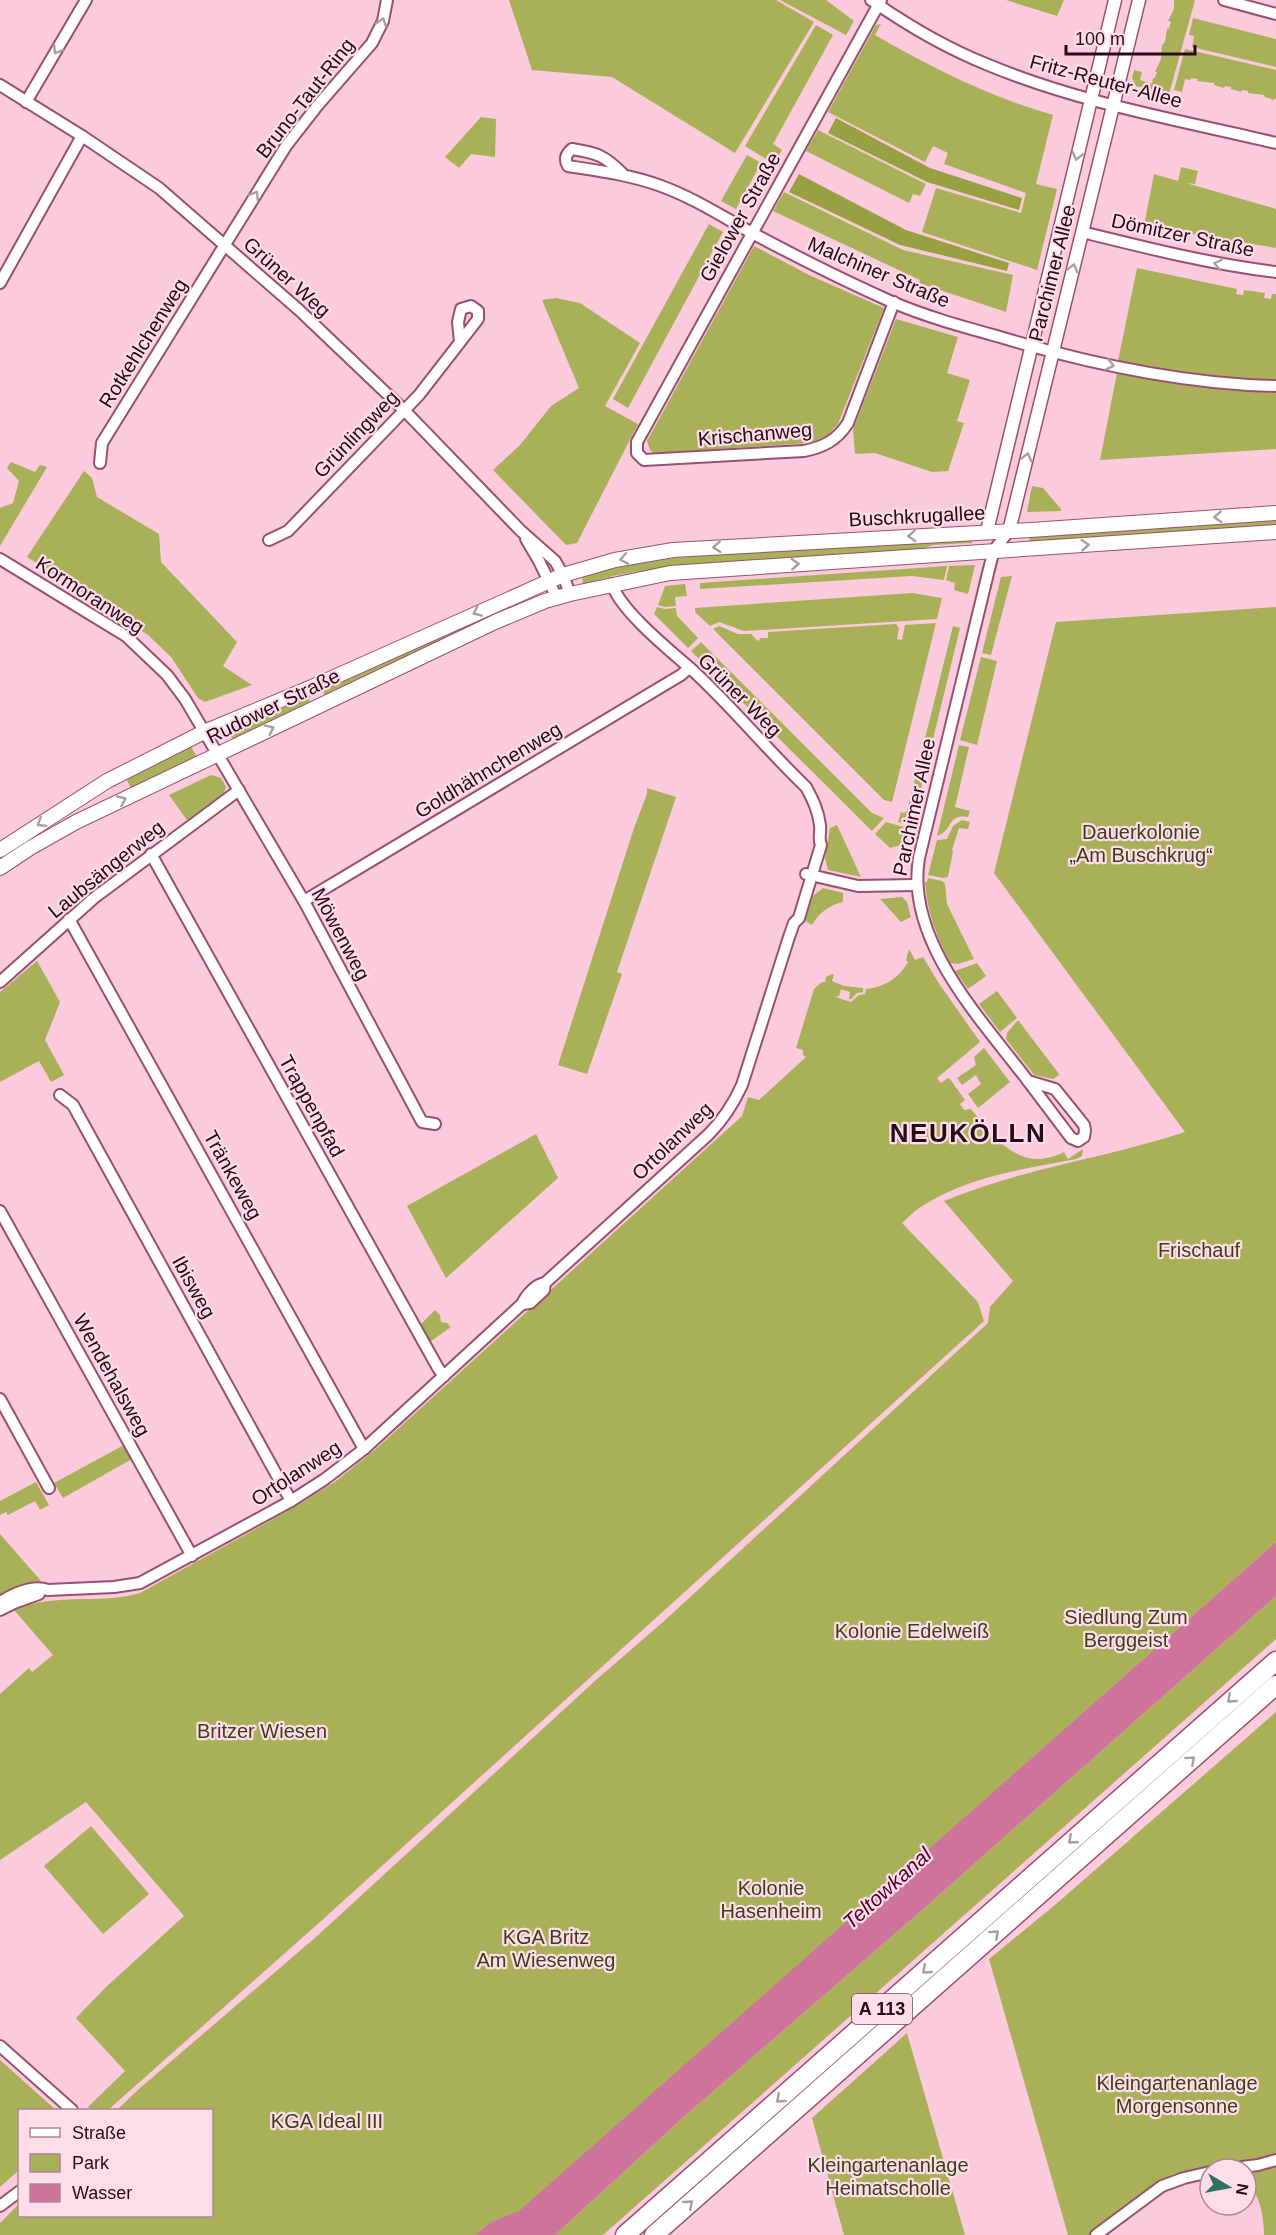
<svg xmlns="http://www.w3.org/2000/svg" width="1276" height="2235" viewBox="0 0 1276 2235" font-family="Helvetica,sans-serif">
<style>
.green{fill:#a8b158}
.forest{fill:#98a141}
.water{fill:#ce749a}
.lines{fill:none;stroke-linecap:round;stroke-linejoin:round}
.minor-casing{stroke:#99506f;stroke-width:14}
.tertiary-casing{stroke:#99506f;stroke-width:15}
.secondary-casing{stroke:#99506f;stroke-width:16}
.motorway-casing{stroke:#99506f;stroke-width:21}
.minor{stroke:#fff;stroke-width:10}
.tertiary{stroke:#fff;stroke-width:12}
.secondary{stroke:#fff;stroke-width:14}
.motorway{stroke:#fff;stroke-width:18}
.oneway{stroke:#a99da3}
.labels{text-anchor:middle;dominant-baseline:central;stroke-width:4.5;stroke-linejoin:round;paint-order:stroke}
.shield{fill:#ffdce9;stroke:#684a57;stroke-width:1.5}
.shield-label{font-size:18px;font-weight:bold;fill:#280b18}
.street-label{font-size:20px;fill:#280b18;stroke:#ffdce9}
.park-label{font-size:20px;fill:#3b3f17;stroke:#ffdce9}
.water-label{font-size:21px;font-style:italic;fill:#54002f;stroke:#ffdce9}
.district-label{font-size:26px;font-weight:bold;letter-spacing:1.5px;fill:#280b18;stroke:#ffdce9}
</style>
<rect width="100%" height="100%" fill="#fccadd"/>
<g class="green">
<path d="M509,0H776L814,22L735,153L612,77L532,70Z"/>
<path d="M780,0H826L854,21L846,35Z"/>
<path d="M1006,0H1064L1057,16Z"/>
<path d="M1174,0H1195L1169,94L1136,86L1132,78L1134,70L1142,72L1140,80L1152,84L1153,78H1155L1157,72H1155L1161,59L1162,45L1165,42L1167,28L1169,29L1171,22L1168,21L1174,9Z"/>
<path d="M1193,18L1276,39V67L1192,47L1194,36L1189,35Z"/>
<path d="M881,24L875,35C932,68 990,97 1053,115L1036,184L1057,189L1037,270L922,232L936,188L1021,213L1026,193L944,164L948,153L933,146L925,162L828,112L876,25Z"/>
<path d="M816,25L833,35L773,144L782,150L774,164L745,146Z"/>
<path d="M1185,49L1276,70V98L1274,100L1265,97L1264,95L1248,93V91L1242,90L1241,92L1231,89V87L1225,86L1224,88L1214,85V83L1197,81L1198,79L1191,78V80L1185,79L1182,92L1174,90Z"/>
<path d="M481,117L496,119L495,157L471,154L459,168L445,157Z"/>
<path d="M818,130L926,184L920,196L913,194L909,203L806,151Z"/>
<path d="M747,155L761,163L736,209L721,201Z"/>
<path d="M1181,167L1198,171L1195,184L1186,183L1276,209V248L1144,226L1154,174L1178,181Z"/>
<path d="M784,192L903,250L1013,275L1006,312L919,283L920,280L773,211Z"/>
<path d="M709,224L723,232L628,408L613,399Z"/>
<path d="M754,246L809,275L884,308L838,424L827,436L810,443L654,453L650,450L647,441Z"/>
<path d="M1137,268L1237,289L1236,294L1243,295L1244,290L1265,293L1264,298L1271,299L1272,294H1276V381C1222,378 1171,373 1118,361Z"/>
<path d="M556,298L580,303L640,343L605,406L638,424L577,543L566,545L493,470L520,445L551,406L579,388L542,300Z"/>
<path d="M896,319L958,337L947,373L970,380L957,421L964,423L948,471L932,472L875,453L855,454L853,430Z"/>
<path d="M1117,373C1170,384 1222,391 1276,393V449L1100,460Z"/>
<path d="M11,462L35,472L40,465L47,467L0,546V508L13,503L19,481L7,468Z"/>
<path d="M84,471L92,478L97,497L159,534L161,562L237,642L223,666L252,685L205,702L198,698L171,657L148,635L27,557Z"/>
<path d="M1032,486L1043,488L1061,509V511L1027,512Z"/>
<path d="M1276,516V526L1029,543L1030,537Z"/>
<path d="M972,537V543L933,545L921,550L668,567L617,575L583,584L582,577L614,568L674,558Z"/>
<path d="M975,565L968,594L954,590L955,583L946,580L949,566Z"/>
<path d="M947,566L944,580L912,576L700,589V583Z"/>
<path d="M1012,576L991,655L982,653L1001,577Z"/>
<path d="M685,584L687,596L675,597L676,606L665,607L658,605L665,586Z"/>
<path d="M912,593L942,598L937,619L744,631L719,622L710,626L695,612V608Z"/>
<path d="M657,607L665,609L676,608L677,616L698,638L688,648L654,614Z"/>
<path d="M1276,607V1542L519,2212L489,2223L475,2235H0V2223L19,2204L20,2216H212V2110H117L140,2088L316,1937L596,1680L663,1622L988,1323L990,1307L1013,1281L944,1201C1020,1169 1106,1158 1185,1132L994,873L1056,622Z"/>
<path d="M486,617V621L325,696L323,691L358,671Z"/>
<path d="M936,623L892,802L884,800L713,629L719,626L738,634H751L758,641L761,638H768V632L896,624L899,628L897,639L902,640L905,625Z"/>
<path d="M953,626L960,628L912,826L898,822L901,812L904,813L907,811Z"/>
<path d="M701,642L872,813L884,818L872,831L691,651Z"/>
<path d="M981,657L997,661L977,745L960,740Z"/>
<path d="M308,697L311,704L233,740L228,732Z"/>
<path d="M190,745L197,757L131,789L127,780Z"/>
<path d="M959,745L969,747L955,807L970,811L968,817C947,813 953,831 937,836Z"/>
<path d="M211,775L221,778L226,787L224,793L187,820L169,795Z"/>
<path d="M647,788L676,797L617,972L622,974L587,1074L558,1065L634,828L647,794Z"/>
<path d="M962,820L970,822L968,829L959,828L952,850L953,851L948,877L944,878L928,875L937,840L947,839L953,826Z"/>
<path d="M886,822L911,829L908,843L890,848L875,834Z"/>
<path d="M837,825L861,877L828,870L825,858L830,828Z"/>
<path d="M928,878L942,881L945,884L947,904L974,959L958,964L950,963C937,937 927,912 925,882H927Z"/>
<path d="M823,888L843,893V902C829,905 819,913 812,925L805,921L813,896Z"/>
<path d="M902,897L907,902L911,917L901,922L880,899Z"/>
<path d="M909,949L915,960L923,957L938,982L980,1042L937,1078L941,1083L948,1078L950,1079L965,1100L960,1104L964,1110L971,1109C996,1140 1021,1174 1064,1152L1068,1159L1083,1149L1082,1156L1076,1159C1025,1169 969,1176 924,1205C916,1209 909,1217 902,1223L978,1302L984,1321L320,1922L108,2110H92L88,2107L125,2071L76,2018L106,1987L184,1916L86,1802L0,1860V1694L29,1668L32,1672L53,1655L14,1610C55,1592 99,1605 140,1593L295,1507L336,1481L377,1448L742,1116L748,1097L759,1100L806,1057L803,1055V1050L796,1048L814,989L822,982H825L826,977L832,974L834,975L832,981L844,986L863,988V992L857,993L851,999H849L850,992L841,989L839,996L835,997L851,1002L859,995L865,994L866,989C885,987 899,978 908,962L906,960Z"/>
<path d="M37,961L60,1002L45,1040L64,1075L51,1082L39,1061L0,1082V992Z"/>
<path d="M977,963L986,976L968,989L955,971Z"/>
<path d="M997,991L1017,1018L1000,1032L979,1004Z"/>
<path d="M1018,1020L1059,1074V1075L1053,1079L1034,1075L1006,1039L1007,1033Z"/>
<path d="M984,1048L1010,1082L978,1108L968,1094L981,1084L976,1075L962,1085L957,1078L976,1065L974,1057Z"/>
<path d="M536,1134L558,1178L446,1278L407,1206Z"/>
<path d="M435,1310L440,1315L441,1322L447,1323L451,1327L430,1342L420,1325Z"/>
<path d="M124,1445L132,1459L63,1498L54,1483Z"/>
<path d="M36,1482L49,1505L40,1510L35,1501L8,1515L6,1512L0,1515V1501Z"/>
<path d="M0,1534L41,1581L18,1587L0,1595Z"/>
<path d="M1276,1596V1639L603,2235H555L687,2114L928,1905Z"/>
<path d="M1276,1712V2153L1264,2158L1171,2175L1108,2218L1089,2235H1068L989,1959L1055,1905Z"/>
<path d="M91,1826L149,1894L103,1934L44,1866Z"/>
<path d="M907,2033L965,2235H844L812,2118Z"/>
<path d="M0,2060L56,2110H20L19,2170L0,2187Z"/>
<path d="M1276,2165V2235H1264C1264,2223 1262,2208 1257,2197C1253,2187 1246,2181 1246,2170Z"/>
</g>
<g class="forest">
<path d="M836,118L930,168L1022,198L1019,210L927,182L828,133Z"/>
<path d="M799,174L906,230L1009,263L1007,271L900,245L789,192Z"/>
</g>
<path class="water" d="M1276,1542V1596L928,1905L687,2114L555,2235H475L489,2223L519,2211Z"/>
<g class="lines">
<g class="minor-casing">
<g id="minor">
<path d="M871,0C907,25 946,48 986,64C1079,103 1179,120 1276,143"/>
<path d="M881,0L637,442V453L644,460L804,451C824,447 837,440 848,423L894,302"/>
<path d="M1224,0L1276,14"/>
<path d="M0,85L82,136L159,188L299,310L404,410L521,531L555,561L563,575L570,594"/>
<path d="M26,102L86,0"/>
<path d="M623,174C605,156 598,153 572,149C566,154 564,159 568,166C600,171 631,175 661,186C694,198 723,217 754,234C799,258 845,281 892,302C927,317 964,327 1000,337C1090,364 1182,384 1276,386"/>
<path d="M1082,232C1147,248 1210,264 1276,272"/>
<path d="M0,283L82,136"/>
<path d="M100,463L102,443L286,146L318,105L372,43L383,21L387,0"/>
<path d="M1009,531L994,550L990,565L919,858C905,941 982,1020 1028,1081"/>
<path d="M526,539L539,561L557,598"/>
<path d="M269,540L288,531L419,395L478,319V311L471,306L461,309L458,322L460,342"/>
<path d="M0,559L126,636L167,675L185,699L305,903L422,1122L435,1124"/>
<path d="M151,854L438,1368L444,1376"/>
<path d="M806,874L858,886L916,885"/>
<path d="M304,901L681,675L689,668"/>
<path d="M69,919L364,1449"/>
<path d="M0,982L94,898L239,790"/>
<path d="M1028,1081L1055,1089L1084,1125L1085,1130L1084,1137L1078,1141L1071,1138Z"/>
<path d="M60,1095L73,1105L291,1501"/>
<path d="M0,1211L192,1556"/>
<path d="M522,1304L530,1303L544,1290L545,1283"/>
<path d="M0,1399L49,1488"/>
<path d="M0,1602C13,1594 32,1584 48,1590L114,1587L140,1583L291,1501L325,1479L364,1449L522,1304C526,1295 536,1284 545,1283L708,1135C723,1120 733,1105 742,1085L789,937L794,923L799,918L821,845C818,839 821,833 820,825C818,810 813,800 806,787C766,749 731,705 690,668C668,649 620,610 612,584"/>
<path d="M0,1610L14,1603L39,1594"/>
<path d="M0,2046L72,2110"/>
<path d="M1227,2169L1258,2165L1276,2160"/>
<path d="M0,2206L20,2191"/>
<path d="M1096,2235L1162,2186L1184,2178L1210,2172"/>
</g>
</g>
<g class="tertiary-casing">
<g id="tertiary">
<path d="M987,531L1115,0"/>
<path d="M1009,531L1139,0"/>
</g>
</g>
<g class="secondary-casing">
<g id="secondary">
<path d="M0,850L107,781L204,732L312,687L563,575L615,560L673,550L1031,530L1276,513"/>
<path d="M0,868L30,848L76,822L495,622L545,601L570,594L670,573L1276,532"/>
</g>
</g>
<g class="motorway-casing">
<g id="motorway">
<path d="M625,2235L1276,1661"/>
<path d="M654,2235L1276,1685"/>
</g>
</g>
<use href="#minor" class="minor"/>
<use href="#tertiary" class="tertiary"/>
<use href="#secondary" class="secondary"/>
<use href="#motorway" class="motorway"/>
</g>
<defs><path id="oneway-chevron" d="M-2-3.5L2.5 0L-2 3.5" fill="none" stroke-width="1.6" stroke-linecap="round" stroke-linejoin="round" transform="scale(1.5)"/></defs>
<g class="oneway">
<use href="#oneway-chevron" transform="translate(382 22) rotate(-72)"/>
<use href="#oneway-chevron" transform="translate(57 50) rotate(121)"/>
<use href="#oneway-chevron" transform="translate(1077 156) rotate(104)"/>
<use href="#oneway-chevron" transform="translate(255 195) rotate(-58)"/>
<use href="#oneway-chevron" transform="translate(1218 264) rotate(-168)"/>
<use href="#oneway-chevron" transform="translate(1073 268) rotate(-76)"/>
<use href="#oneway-chevron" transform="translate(1110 365) rotate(13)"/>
<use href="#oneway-chevron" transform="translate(1027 457) rotate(-76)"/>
<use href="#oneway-chevron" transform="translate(1218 517) rotate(176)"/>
<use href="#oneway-chevron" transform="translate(912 536) rotate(176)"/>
<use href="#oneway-chevron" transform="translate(1085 545) rotate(-4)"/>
<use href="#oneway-chevron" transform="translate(717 547) rotate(177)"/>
<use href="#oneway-chevron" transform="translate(624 559) rotate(169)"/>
<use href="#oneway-chevron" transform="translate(795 564) rotate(-4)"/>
<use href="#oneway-chevron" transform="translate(477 612) rotate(156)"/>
<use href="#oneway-chevron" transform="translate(270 729) rotate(-26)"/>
<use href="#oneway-chevron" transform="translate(122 800) rotate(-24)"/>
<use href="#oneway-chevron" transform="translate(41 823) rotate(148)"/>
<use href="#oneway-chevron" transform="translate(1231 1699) rotate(139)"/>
<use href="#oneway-chevron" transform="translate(1191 1760) rotate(-42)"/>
<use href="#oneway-chevron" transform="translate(1072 1840) rotate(139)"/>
<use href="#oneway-chevron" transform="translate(995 1934) rotate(-42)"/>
<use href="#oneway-chevron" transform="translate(926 1970) rotate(139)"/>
<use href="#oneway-chevron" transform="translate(780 2099) rotate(139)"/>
<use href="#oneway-chevron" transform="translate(689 2204) rotate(-41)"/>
</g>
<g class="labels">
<rect class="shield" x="852" y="1994" width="60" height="30" rx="4.5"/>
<g class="shield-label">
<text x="882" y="2009">A 113</text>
</g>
<g class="street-label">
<text transform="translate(1106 81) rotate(15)">Fritz-Reuter-Allee</text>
<text transform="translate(305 98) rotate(-52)">Bruno-Taut-Ring</text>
<text transform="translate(740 217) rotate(-61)">Gielower Straße</text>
<text transform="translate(1183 235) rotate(12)">Dömitzer Straße</text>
<text transform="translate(879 272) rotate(23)">Malchiner Straße</text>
<text transform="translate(1052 273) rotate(-76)">Parchimer Allee</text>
<text transform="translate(287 277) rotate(42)">Grüner Weg</text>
<text transform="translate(143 343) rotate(-58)">Rotkehlchenweg</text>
<text transform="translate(356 434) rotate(-46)">Grünlingweg</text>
<text transform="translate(755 434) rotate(-5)">Krischanweg</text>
<text transform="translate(917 516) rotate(-3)">Buschkrugallee</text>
<text transform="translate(90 595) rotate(33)">Kormoranweg</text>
<text transform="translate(740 695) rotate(45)">Grüner Weg</text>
<text transform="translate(273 706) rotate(-26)">Rudower Straße</text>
<text transform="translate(488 770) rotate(-31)">Goldhähnchenweg</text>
<text transform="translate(914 807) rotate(-78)">Parchimer Allee</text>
<text transform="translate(106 869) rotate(-39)">Laubsängerweg</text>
<text transform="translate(341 934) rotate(62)">Möwenweg</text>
<text transform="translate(312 1106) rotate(61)">Trappenpfad</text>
<text transform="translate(672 1141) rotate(-44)">Ortolanweg</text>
<text transform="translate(233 1175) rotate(61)">Tränkeweg</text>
<text transform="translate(194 1287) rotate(61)">Ibisweg</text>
<text transform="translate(112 1375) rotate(61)">Wendehalsweg</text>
<text transform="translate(296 1473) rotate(-33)">Ortolanweg</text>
</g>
<g class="park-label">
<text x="1141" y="832">Dauerkolonie<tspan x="1141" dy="23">„Am Buschkrug“</tspan></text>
<text x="1199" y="1250">Frischauf</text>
<text x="1126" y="1617">Siedlung Zum<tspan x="1126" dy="23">Berggeist</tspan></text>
<text x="912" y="1631">Kolonie Edelweiß</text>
<text x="262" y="1731">Britzer Wiesen</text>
<text x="771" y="1888">Kolonie<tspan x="771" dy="23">Hasenheim</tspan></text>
<text x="546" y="1937">KGA Britz<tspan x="546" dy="23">Am Wiesenweg</tspan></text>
<text x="1177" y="2083">Kleingartenanlage<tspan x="1177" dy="23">Morgensonne</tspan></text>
<text x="327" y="2121">KGA Ideal III</text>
<text x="888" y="2165">Kleingartenanlage<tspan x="888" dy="23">Heimatscholle</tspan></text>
</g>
<g class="water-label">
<text transform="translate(887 1888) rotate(-42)">Teltowkanal</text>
</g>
<g class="district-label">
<text x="968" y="1133">NEUKÖLLN</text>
</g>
</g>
<rect x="18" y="2109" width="195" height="108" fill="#ffdce9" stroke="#a98895" stroke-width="1.5"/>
<rect x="30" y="2128" width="30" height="9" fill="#ffffff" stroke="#a98895" stroke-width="1.5"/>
<text x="72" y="2139" font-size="18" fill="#280b18">Straße</text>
<rect x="30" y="2154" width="30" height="18" fill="#a8b158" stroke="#a98895" stroke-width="1.5"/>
<text x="72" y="2169" font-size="18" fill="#280b18">Park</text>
<rect x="30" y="2184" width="30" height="18" fill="#ce749a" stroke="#a98895" stroke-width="1.5"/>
<text x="72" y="2199" font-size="18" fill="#280b18">Wasser</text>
<g transform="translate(1228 2187) rotate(100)"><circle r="28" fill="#ffdce9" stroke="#a98895" stroke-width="1.5"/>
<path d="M0-4.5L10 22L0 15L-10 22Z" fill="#307160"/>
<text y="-9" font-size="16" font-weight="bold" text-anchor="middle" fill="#280b18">N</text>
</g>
<path d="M1066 45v9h129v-9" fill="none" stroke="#280b18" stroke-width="3"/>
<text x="1075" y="45" font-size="18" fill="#280b18" stroke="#ffdce9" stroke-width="4.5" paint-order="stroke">100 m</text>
</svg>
